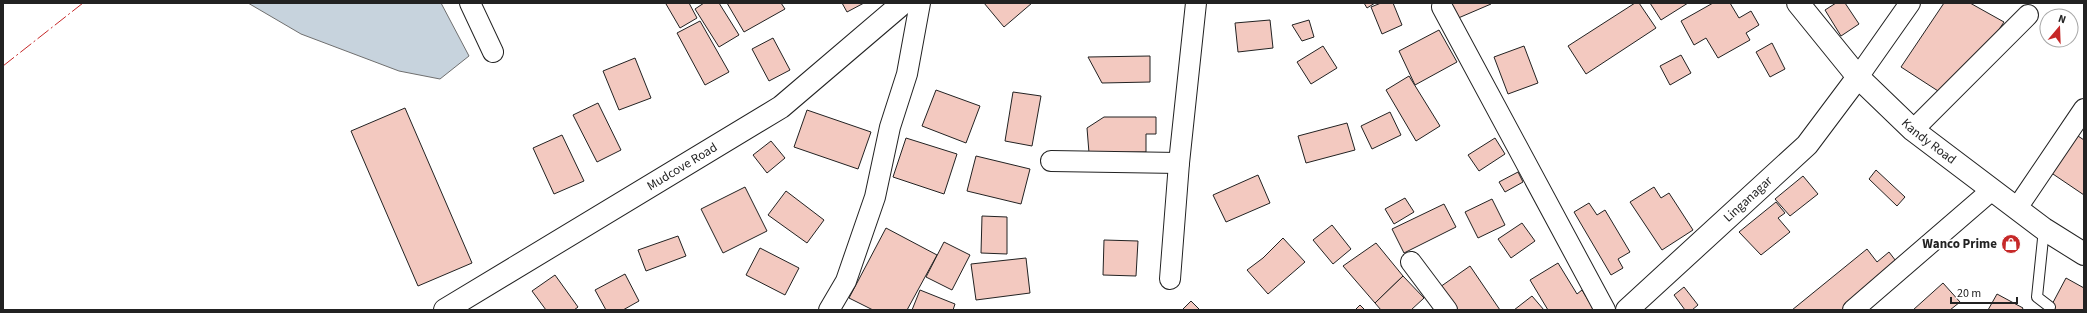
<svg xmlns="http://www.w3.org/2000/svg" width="2087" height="313" viewBox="0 0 2087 313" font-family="'Source Sans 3',sans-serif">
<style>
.water{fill:#c7d3dd;stroke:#6f6f6f}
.building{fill:#f3c9c0;stroke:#222}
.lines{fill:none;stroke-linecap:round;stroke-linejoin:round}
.service-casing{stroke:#222;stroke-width:12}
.minor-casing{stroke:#222;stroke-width:22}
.tertiary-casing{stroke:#222;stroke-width:24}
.trunk-casing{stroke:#222;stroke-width:24}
.service{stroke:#fff;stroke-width:10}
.minor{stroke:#fff;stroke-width:20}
.tertiary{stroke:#fff;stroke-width:22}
.trunk{stroke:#fff;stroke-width:22}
.power{stroke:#c62828;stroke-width:1;stroke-dasharray:14 3 2 3;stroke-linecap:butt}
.labels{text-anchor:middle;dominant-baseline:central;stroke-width:3;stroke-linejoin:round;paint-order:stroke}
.street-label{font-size:13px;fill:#222;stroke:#fff}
.poi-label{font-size:13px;font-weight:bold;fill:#222;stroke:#fff;text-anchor:end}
</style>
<rect width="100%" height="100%" fill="#fff"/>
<path class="water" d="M248,3H441L469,56L440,79L399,71L301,34Z"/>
<g class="building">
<path d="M668,3H689L697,18L680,28L666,4Z"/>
<path d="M704,3H719L739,35L719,47L695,9Z"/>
<path d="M727,3H781L785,9L744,32Z"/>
<path d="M842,3H864L847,12Z"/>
<path d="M984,3H1032L1004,27Z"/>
<path d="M1364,3H1375L1367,8Z"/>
<path d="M1381,3H1393L1402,25L1382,34L1371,7Z"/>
<path d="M1449,3H1490L1491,4L1456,19Z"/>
<path d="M1635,3H1639L1656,28L1586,74L1568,46Z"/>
<path d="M1650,3H1688L1661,20Z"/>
<path d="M1713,3H1730L1739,18L1751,11L1759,25L1746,33L1750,40L1718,58L1706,38L1694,45L1681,21Z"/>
<path d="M1836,3H1845L1859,24L1841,36L1825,10Z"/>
<path d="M1944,3H1970L2004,22L1952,100L1901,67Z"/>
<path d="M1270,20L1273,48L1238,52L1235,23Z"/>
<path d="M1309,20L1314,37L1302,41L1292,25Z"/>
<path d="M700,21L729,72L705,85L677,33Z"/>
<path d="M1439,30L1457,62L1415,85L1399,51Z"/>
<path d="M773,38L790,70L769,81L752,49Z"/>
<path d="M1772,43L1785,69L1770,77L1756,52Z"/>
<path d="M1323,46L1337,68L1311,84L1297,62Z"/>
<path d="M1524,46L1538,83L1508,94L1494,57Z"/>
<path d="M1681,55L1691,73L1670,85L1660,66Z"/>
<path d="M1150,56V82L1102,83L1088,57Z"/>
<path d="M635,58L651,98L619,110L603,71Z"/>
<path d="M1409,76L1440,126L1416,141L1386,90Z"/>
<path d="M936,90L980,106L966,143L922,126Z"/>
<path d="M1013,92L1041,96L1032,146L1005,141Z"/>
<path d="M598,103L621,150L597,162L573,115Z"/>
<path d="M405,108L472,263L418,286L351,131Z"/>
<path d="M807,110L871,132L858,169L794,147Z"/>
<path d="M1390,112L1401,135L1372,149L1361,126Z"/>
<path d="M1104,117H1156V134H1146V152L1089,153L1087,128Z"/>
<path d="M1347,123L1355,150L1306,163L1298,136Z"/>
<path d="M2075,134L2084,140V195L2050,172Z"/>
<path d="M562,135L584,181L554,194L533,148Z"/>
<path d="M906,138L957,154L944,194L893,177Z"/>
<path d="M1495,138L1505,154L1479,171L1468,155Z"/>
<path d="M771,141L785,158L767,173L753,155Z"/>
<path d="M976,156L1030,169L1021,204L967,191Z"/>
<path d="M1876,170L1905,197L1897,206L1869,179Z"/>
<path d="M1518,172L1523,182L1505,192L1499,182Z"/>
<path d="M1258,175L1270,203L1226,222L1213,195Z"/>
<path d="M1803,176L1818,194L1790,216L1775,199Z"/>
<path d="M745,187L767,231L723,253L701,209Z"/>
<path d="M1654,187L1661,198L1669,193L1693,230L1662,250L1630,202Z"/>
<path d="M786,191L824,220L807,243L768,215Z"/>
<path d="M1405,198L1414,212L1394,224L1385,209Z"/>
<path d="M1492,199L1505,225L1478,238L1465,212Z"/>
<path d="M1776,202L1785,213L1778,218L1790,232L1761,255L1739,232Z"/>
<path d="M1589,203L1597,215L1605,210L1630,252L1618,259L1623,268L1611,275L1574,212Z"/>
<path d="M1444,204L1456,227L1404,253L1392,229Z"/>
<path d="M982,216L1007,217V254L981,253Z"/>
<path d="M1522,223L1535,241L1511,258L1498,239Z"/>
<path d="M1332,225L1351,249L1333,264L1313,240Z"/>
<path d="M886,228L937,255L907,310H873L849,298Z"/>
<path d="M678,236L686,256L646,271L638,250Z"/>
<path d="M1283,238L1305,262L1268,294L1247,270L1263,258Z"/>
<path d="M1104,240L1138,241L1136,276L1103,275Z"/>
<path d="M944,242L970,255L952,290L926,277Z"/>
<path d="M1376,243L1403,276L1375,303L1343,266Z"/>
<path d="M760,248L799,268L785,295L746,275Z"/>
<path d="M1867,249L1877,262L1889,252L1899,265L1849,310H1792Z"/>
<path d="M1026,258L1030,293L976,300L971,264Z"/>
<path d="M1558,263L1577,294L1582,290L1594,310H1548L1530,280Z"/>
<path d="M1470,266L1500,310H1455L1440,287Z"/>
<path d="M625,274L639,301L623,310H606L595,290Z"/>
<path d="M555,275L578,307L574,310H546L532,291Z"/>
<path d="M1403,276L1424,298L1411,310H1381L1375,303Z"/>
<path d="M2066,278L2084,288V310H2049Z"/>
<path d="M1943,283L1960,302L1950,310H1913Z"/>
<path d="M1684,287L1698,305L1692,310H1685L1674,295Z"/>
<path d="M920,290L955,304L953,310H912Z"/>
<path d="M1997,294L2023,308L2022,310H1988Z"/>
<path d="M1532,296L1544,310H1514Z"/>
<path d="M1191,301L1200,310H1182Z"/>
<path d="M1360,305L1365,310H1355Z"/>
</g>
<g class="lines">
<g class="service-casing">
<path id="service" d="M2044,229L2037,297L2050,307"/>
</g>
<g class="minor-casing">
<g id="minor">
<path d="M470,3L493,52"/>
<path d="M1442,7L1605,310"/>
<path d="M1858,77L1910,3"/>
<path d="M1913,130L2028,15"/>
<path d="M1051,161L1179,163"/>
<path d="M2017,208L2084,109"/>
<path d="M1411,262L1447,310"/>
<path d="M1170,279L1179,163L1196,3"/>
<path d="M829,310L846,281L875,197L890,127L907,74L920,3"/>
<path d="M1853,310L1992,190"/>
</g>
</g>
<g class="tertiary-casing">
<g id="tertiary">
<path id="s1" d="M445,310L781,107L903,3"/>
<path id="s2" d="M1627,310L1807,145L1858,77"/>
</g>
</g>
<g class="trunk-casing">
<g id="trunk">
<path id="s3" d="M1798,3L1858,77L1913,130L2044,229L2084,254"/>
</g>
</g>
<use href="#service" class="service"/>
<use href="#minor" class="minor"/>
<use href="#tertiary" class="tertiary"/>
<use href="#trunk" class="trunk"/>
<path class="power" d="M3,66L83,3"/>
</g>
<defs>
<g id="shop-disc" transform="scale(1)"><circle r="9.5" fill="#c62828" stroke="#fff"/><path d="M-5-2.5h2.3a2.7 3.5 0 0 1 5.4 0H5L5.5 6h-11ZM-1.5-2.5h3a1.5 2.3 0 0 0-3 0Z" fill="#fff"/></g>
</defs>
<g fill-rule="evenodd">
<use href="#shop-disc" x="2011" y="244"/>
</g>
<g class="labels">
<g class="street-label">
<text stroke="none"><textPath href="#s3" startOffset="191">Kandy Road</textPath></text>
<text stroke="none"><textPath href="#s1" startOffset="277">Mudcove Road</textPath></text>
<text stroke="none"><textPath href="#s2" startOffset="164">Linganagar</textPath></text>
</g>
<g class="poi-label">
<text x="1997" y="244">Wanco Prime</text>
</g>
</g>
<rect width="2087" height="313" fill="none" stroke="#222222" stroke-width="8"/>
<g transform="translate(2059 28) rotate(19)"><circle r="19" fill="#ffffff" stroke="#a7a7a7"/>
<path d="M0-3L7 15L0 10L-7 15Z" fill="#c62828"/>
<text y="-6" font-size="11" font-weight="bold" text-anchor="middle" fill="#222222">N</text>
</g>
<path d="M1951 297v6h66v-6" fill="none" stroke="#222222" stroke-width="2"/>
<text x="1957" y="297" font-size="12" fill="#222222" stroke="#ffffff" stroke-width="3" paint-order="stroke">20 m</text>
</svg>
